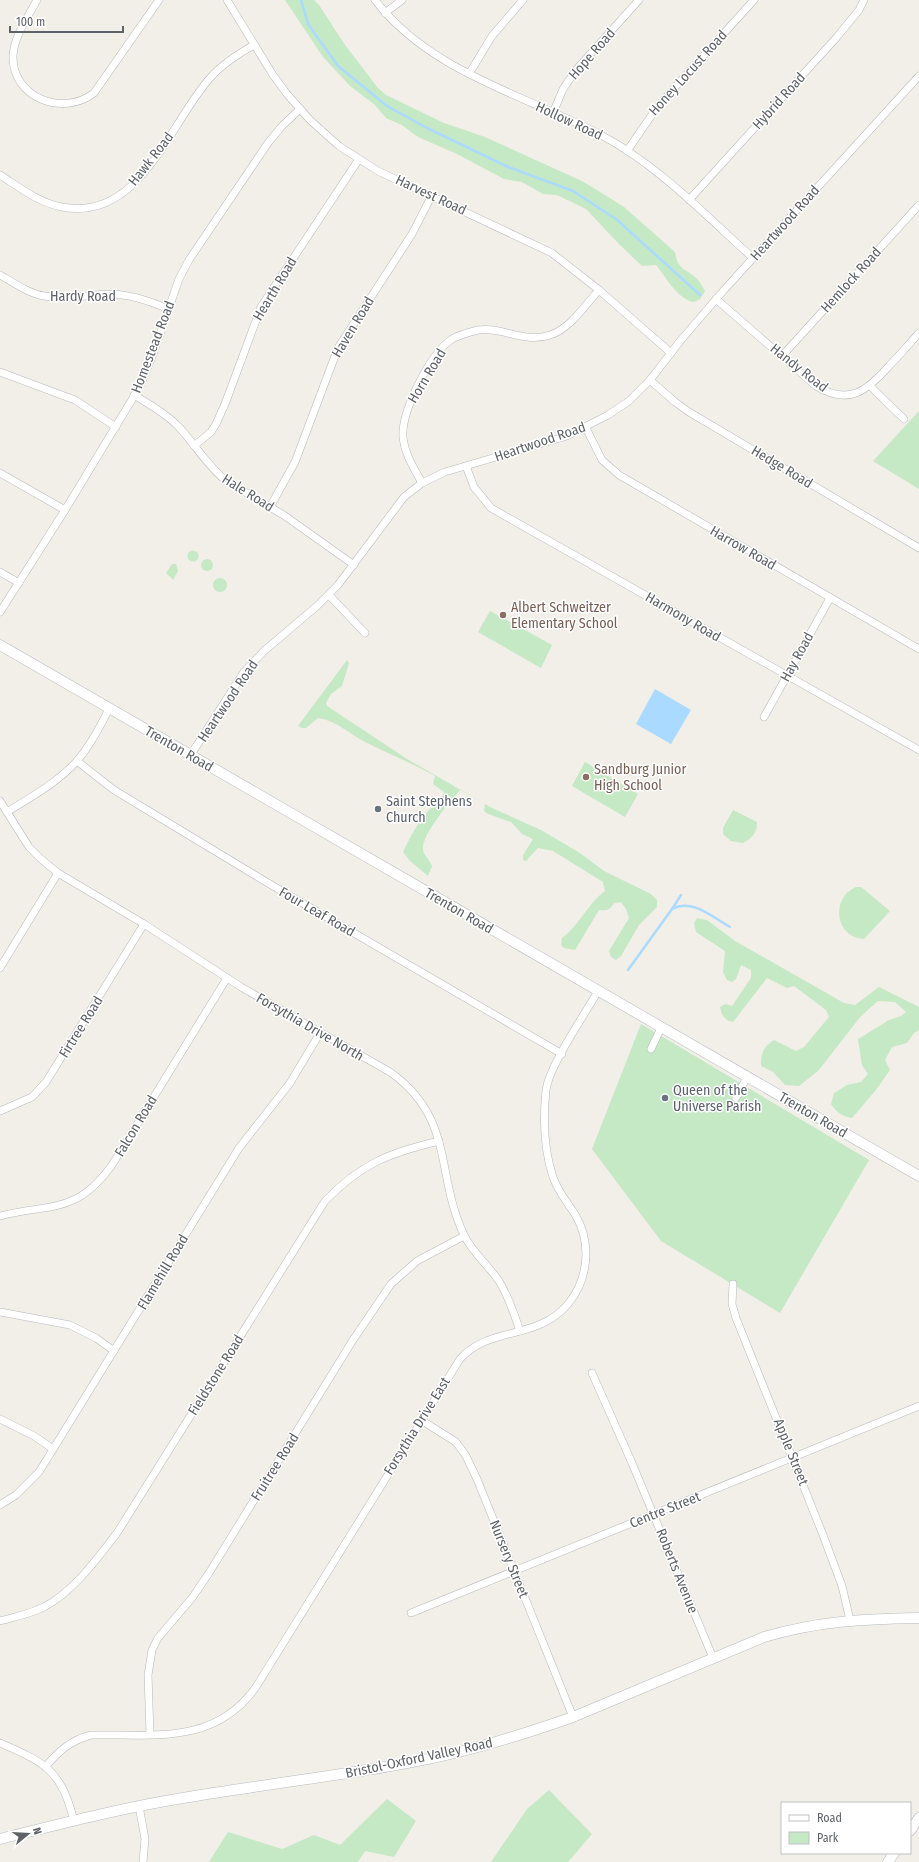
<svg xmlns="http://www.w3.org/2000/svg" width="919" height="1862" viewBox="0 0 919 1862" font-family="'Fira Sans Condensed',sans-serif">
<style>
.green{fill:#c5e8c5}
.water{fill:#aadaff}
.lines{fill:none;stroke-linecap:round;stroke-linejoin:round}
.stream{stroke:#aadaff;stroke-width:2.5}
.street-casing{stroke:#b5b8bc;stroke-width:8}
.secondary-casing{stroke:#b6babf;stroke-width:11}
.street{stroke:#fff;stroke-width:7}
.secondary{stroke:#fff;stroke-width:10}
.education-dot{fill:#8d6e63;stroke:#fff;stroke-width:1.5}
.worship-dot{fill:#6b7280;stroke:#fff;stroke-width:1.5}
.labels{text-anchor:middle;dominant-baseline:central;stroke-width:3;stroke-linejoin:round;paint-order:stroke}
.street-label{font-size:14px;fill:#5f6368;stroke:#fff}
.education-label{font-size:14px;fill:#785e54;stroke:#fff;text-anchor:start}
.worship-label{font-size:14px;fill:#5b616d;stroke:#fff;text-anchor:start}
</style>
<rect width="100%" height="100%" fill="#f1efe8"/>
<g class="green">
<path d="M285,0H314L319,5L345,45L378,88L386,95L444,123L485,137L584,182L624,207L675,252C678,270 683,267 695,277C699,280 702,286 705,291L700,299L694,302C678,300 666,277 656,265L642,266L619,244L586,209L557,195L543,194L522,182L504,179L457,154L418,137L402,125L386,118L374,104L350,86L323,57Z"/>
<path d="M919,411V489L873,461Z"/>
<circle cx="193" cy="556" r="5.5"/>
<circle cx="207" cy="565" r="6"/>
<path d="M172,564H176L178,571L173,580L166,573Z"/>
<circle cx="220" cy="585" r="7"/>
<path d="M490,611L552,645L541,668L478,632Z"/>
<path d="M347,660L349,663L342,686L331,694L326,703L327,706L407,759L492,808L541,830L580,853L604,871L651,894L657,900V907L639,925L621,956L616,960L611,957L609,951L629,918L626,909L621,902L614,903C610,910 607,911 599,910L575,950L564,948L561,945L562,938C580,925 587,904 605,891L603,882L553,851L538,848L526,861L523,860V855L533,839L522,834L511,822L488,814L484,811L485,804L460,790C450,802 421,835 423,850C424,855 430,861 432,866L428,876L410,861L403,852C409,839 418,822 428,811C434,805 442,801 444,792L433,784L435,776C412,763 389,754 365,742C350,734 335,720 318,718L306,728H302L298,726Z"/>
<path d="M585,762L638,794L625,817L572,786Z"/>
<path d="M733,810L757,822C757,833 752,838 743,843L731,841L723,834V828Z"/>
<path d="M856,887H861L890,911L864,939C835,938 830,898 856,887Z"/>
<path d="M697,918L707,920L735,941L844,1003L855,1005L879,987L919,1007V1030L914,1033L907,1043L892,1047L885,1060L890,1070L876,1090L852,1118C842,1116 837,1113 831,1104L834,1093L847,1085L861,1082L868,1074L862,1065L858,1039L889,1020L901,1016L906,1012L895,1002L878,1001L861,1016L818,1071L799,1086L785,1085L773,1072L761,1066C761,1053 763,1047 774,1040L796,1051L804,1047L829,1017L826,1010L794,986L787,988L767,978L733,1022C724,1020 722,1016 720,1007L726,1004L732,1006L751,978V970L741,965L736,979L732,982L727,980L723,972L725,951L696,932L694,923Z"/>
<path d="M641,1024L869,1160L780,1313L661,1241L592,1149Z"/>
<path d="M549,1790L592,1834L568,1862H491L527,1809Z"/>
<path d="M387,1799L416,1821L394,1857L365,1851L358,1862H209L228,1832L282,1849L314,1835L340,1845Z"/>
</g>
<path class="water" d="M655,689L691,710L671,744L636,724Z"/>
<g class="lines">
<g class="stream">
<path d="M301,0L308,24L338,66L387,106L427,128L508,167L573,191L616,219L700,295"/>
<path d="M672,909L681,895"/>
<path d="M628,970L672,909C692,898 712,917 730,927"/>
</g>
<g class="street-casing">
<g id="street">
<path d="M37,0C28,17 14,36 13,56C12,98 63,117 94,93L159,0"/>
<path d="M227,0L273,75L287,94L310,120L339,146L378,171L552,253L599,290L671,353"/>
<path d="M375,0C430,72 523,94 601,135C658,165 705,215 753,258"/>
<path d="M385,13L402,0"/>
<path d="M469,74L492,36L523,0"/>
<path d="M553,113L563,89L576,70L639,0"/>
<path d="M627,151L658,106L754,0"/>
<path d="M0,175C19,187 39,203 62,207C140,222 169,124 210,78C222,64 238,54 254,45"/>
<path d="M689,200L837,37L859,10L864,0"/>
<path d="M0,275C14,283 28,293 44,296C66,300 87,295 109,294C129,294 150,301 168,309"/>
<path d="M716,299L816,386C849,406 867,391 890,365C900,355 909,344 919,333"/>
<path d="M782,356L919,205"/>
<path d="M0,372L75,400L116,427"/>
<path d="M650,380L675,402L689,412L919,548"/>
<path d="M870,386L904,419"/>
<path d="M134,395C149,404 165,413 178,426C194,443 206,464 225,480L285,516L354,565"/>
<path d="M586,428L602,460L619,475L919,649"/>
<path d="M194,446L211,432L216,424L225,404L261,307L359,159"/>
<path d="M466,466L474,487L491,508L919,750"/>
<path d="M0,473L65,510"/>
<path d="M422,483C414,468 405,455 403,438C401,411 430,354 452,339C459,335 470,332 478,330C501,326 524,344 550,335C570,329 585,305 599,290"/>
<path d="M270,507L295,462L338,348L412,234L431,197"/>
<path d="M0,572L19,583"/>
<path d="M329,595L365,633"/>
<path d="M0,612L65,510L139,388L152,357L179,279L189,260L268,143L282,126L300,109"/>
<path d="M764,717L830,598"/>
<path d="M190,756L244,672L264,651L317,606L338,585L404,497L422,483L445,472L567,436L608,415L629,401L650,380L681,340L724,290L919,76"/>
<path d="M77,761L114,790L268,883L562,1054"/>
<path d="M0,801L29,847L41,859L58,873L144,924L241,987L390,1072C455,1118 435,1174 464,1235C472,1252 488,1265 499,1281C509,1297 514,1314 520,1331"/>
<path d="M7,812C31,797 57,783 77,761C90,746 100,727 109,709"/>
<path d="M0,968L58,873"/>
<path d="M651,1049L661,1028"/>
<path d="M736,1098L747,1077"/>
<path d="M0,1111L32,1097L46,1082L144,924"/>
<path d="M0,1216C51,1203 76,1215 112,1165L227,978"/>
<path d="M733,1284L732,1304L736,1318L823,1535L842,1586L850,1620"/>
<path d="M0,1312L70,1325L96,1338L114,1351"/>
<path d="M592,1373L632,1463L713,1658"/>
<path d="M0,1419L34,1436L53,1449"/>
<path d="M421,1420L456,1442L466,1456L477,1479L573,1717"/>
<path d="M0,1505L16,1495L39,1472L239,1148L290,1083L320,1033"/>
<path d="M411,1613L919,1406"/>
<path d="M0,1621C14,1617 30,1614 44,1607C74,1591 96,1560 117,1533L325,1201C362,1163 389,1153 439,1141"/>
<path d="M150,1734L148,1675L152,1650L158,1638L192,1598L209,1573L353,1340L391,1284L417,1261L464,1236"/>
<path d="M0,1743C46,1763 61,1770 74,1821"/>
<path d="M46,1766C59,1751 71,1740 91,1735C154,1734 215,1745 256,1687L460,1359C491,1325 537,1341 568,1304C588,1280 592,1244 576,1216C568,1203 558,1192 553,1177C544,1150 543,1119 546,1090C550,1064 584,1016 598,991"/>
<path d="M139,1806L145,1839L143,1862"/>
</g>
</g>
<g class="secondary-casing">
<g id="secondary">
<path d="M0,645L919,1176"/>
<path d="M910,1831L919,1818"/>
<path d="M0,1839C60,1824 121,1808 183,1798C258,1785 333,1777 407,1763C464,1753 519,1736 573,1717L764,1637C819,1621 862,1619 919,1618"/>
<path d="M888,1862L894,1853"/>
</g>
</g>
<use href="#street" class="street"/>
<use href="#secondary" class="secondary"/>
</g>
<g class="education-dot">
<circle cx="503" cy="615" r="4"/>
<circle cx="586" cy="777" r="4"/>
</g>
<g class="worship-dot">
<circle cx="378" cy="809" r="4"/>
<circle cx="665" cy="1098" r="4"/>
</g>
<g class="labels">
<g class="street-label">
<text transform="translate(592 54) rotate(-49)">Hope Road</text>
<text transform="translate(688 73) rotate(-48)">Honey Locust Road</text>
<text transform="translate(779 101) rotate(-48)">Hybrid Road</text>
<text transform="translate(569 121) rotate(25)">Hollow Road</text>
<text transform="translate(151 159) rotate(-52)">Hawk Road</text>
<text transform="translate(431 195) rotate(25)">Harvest Road</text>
<text transform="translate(785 223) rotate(-48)">Heartwood Road</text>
<text transform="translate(851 280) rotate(-48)">Hemlock Road</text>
<text transform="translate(275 289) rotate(-59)">Hearth Road</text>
<text x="83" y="296">Hardy Road</text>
<text transform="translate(353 327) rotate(-59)">Haven Road</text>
<text transform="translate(153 347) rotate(-69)">Homestead Road</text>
<text transform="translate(799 368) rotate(38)">Handy Road</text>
<text transform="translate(427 376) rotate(-59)">Horn Road</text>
<text transform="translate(540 442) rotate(-19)">Heartwood Road</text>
<text transform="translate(782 467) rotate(31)">Hedge Road</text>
<text transform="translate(248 493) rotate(32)">Hale Road</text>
<text transform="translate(743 548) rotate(30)">Harrow Road</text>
<text transform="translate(683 617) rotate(30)">Harmony Road</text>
<text transform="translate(797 657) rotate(-61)">Hay Road</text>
<text transform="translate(228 701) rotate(-56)">Heartwood Road</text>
<text transform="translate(179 749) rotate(30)">Trenton Road</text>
<text transform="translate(459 911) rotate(30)">Trenton Road</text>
<text transform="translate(317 912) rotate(30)">Four Leaf Road</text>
<text transform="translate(81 1027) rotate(-58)">Firtree Road</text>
<text transform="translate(310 1027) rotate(30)">Forsythia Drive North</text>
<text transform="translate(813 1115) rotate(30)">Trenton Road</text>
<text transform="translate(136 1126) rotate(-59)">Falcon Road</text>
<text transform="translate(163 1272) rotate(-59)">Flamehill Road</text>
<text transform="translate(216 1375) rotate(-58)">Fieldstone Road</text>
<text transform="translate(417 1426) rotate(-58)">Forsythia Drive East</text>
<text transform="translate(791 1452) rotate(68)">Apple Street</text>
<text transform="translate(275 1467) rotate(-58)">Fruitree Road</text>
<text transform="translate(665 1510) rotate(-22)">Centre Street</text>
<text transform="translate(509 1559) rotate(68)">Nursery Street</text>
<text transform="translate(677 1571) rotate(68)">Roberts Avenue</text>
<text transform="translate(419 1758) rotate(-12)">Bristol-Oxford Valley Road</text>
</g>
<g class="education-label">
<text x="511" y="607">Albert Schweitzer<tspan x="511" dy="16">Elementary School</tspan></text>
<text x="594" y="769">Sandburg Junior<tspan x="594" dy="16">High School</tspan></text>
</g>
<g class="worship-label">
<text x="386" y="801">Saint Stephens<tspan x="386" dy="16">Church</tspan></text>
<text x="673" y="1090">Queen of the<tspan x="673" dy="16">Universe Parish</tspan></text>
</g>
</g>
<rect x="781" y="1802" width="130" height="52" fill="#ffffff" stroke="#bfc1c3"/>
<rect x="789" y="1815" width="20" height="6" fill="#ffffff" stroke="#bfc1c3"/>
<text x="817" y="1822" font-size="12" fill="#5f6368">Road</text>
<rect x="789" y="1832" width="20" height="12" fill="#c5e8c5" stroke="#bfc1c3"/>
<text x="817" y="1842" font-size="12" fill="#5f6368">Park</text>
<g transform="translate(28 1834) rotate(72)" stroke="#ffffff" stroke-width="3" paint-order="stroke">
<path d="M0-3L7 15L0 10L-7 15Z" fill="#5f6368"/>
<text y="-6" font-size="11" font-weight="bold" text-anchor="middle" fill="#5f6368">N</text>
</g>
<path d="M10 26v6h113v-6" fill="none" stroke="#5f6368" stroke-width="2"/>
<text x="16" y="26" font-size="12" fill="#5f6368" stroke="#ffffff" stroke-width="3" paint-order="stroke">100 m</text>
</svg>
